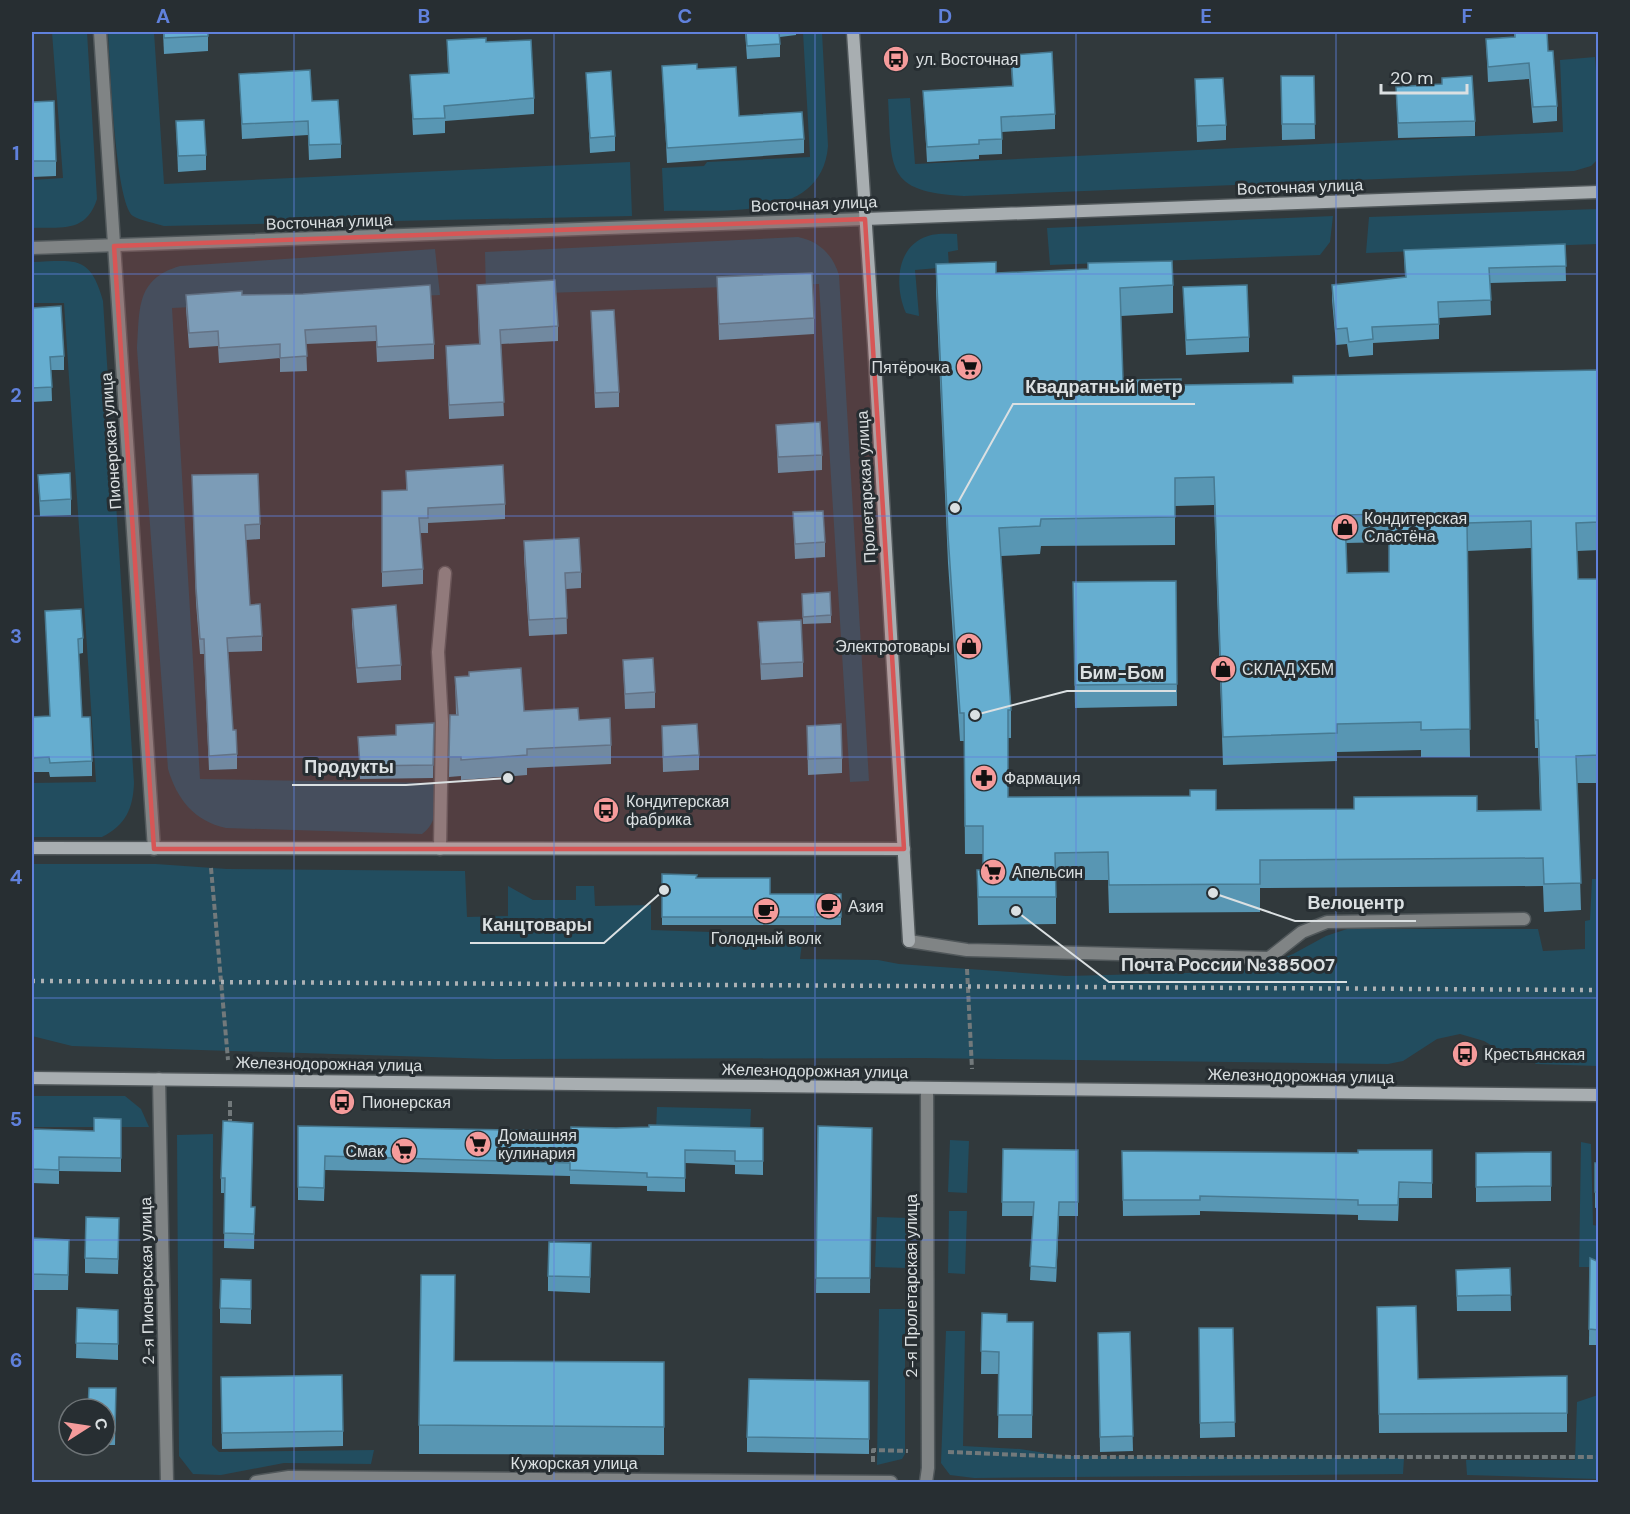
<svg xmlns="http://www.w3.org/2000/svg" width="1630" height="1514" viewBox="0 0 1630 1514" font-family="'DM Sans',sans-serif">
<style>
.green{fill:#224d5f}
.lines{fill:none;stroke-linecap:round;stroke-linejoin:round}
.lane-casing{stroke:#50575a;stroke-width:15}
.street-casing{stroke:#50575a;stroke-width:15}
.secondary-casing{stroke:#50575a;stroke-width:15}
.path{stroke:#72797b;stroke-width:4;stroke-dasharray:6 3;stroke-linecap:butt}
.lane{stroke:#808485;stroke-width:12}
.street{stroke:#808485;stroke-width:12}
.secondary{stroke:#a8aeb1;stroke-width:12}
.rail{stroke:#acb1b4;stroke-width:4.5;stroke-dasharray:3 6;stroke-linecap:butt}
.wall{fill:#5896b3;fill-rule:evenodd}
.shaded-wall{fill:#477a92}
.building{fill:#66aed0;stroke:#477a92;stroke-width:1.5;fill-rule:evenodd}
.marked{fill:#d75656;fill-opacity:0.2;stroke:#d75656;stroke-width:4.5;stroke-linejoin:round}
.grid{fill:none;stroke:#6081dc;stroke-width:1.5;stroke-opacity:0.55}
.labels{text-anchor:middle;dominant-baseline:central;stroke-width:6;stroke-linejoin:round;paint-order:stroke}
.poi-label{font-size:16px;fill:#dbe0e2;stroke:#272e32;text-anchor:start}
.street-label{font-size:16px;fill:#dbe0e2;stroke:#272e32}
.leader{fill:none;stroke:#dbe0e2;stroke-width:2}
.callout-dot{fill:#dbe0e2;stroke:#272e32;stroke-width:2}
.callout-label{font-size:18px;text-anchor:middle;font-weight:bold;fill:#dbe0e2;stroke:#272e32;stroke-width:6;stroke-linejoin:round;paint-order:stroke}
.neatline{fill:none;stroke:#6081dc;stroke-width:2}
.grid-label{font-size:20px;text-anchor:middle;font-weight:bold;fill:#6081dc}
</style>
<rect width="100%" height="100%" fill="#31393c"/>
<g class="green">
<path d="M52,32H87L97,199C86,233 62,227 32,228V180L63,178Z"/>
<path d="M108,32H154L164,184L630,162L632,216L164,226C155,223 141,221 133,216C115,203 110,60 108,32Z"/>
<path d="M803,32H822L828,146C822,223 721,209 664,211L662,168L704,166L707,162L810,157Z"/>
<path d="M1595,57L1598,98V159L1591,166L1574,171L964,196C884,192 892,168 888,99L910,98L915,164L1563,132L1560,60Z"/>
<path d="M1598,209V244L1366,253L1369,217Z"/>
<path d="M1333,216L1330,242L1320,255L1050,265L1047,228Z"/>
<path d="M957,234L958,250L948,252L949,267L915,270L919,316L906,313C894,286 896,246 928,236C937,233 948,234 957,234Z"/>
<path d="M798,237C819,241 833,255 839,275L869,781L850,782L819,284L486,295L485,252Z"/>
<path d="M435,249L440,295L172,308L200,779L436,783C436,801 439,822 422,834L226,828C194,821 177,799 168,769L137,349C140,310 135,279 180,266Z"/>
<path d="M32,262C75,261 90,254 103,301L134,783C133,808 126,825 102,837H32V783L96,782L64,303H32Z"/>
<path d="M32,864H156L227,869L465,871L467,917L508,916V886L533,900H576V886H594L595,906L651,905V930L803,935L800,959L878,960L899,964L1066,976L1226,972L1256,968L1293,954L1326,936L1347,929H1538L1543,951L1585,949V921L1590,920L1592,879H1598V1066L1536,1064L1522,1052L1501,1051L1484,1041L1460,1034L1437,1039L1403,1061L1388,1064L923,1058L494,1059L72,1046L32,1036Z"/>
<path d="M32,1096H125L141,1109L149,1127H32Z"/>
<path d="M657,1107L751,1109L750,1131L656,1130Z"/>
<path d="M213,1134L212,1445L219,1452L374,1450L371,1464L284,1463L221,1475L193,1474L179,1456L177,1135Z"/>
<path d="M950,1140L969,1141L967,1193L948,1192Z"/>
<path d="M1581,1142L1591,1144L1593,1225L1598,1226V1267H1579Z"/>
<path d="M949,1211H967L965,1274L948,1273Z"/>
<path d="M877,1217L908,1218L907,1268L875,1267Z"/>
<path d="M879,1309H905V1454L902,1459L877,1465Z"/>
<path d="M946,1331H965L963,1446L1020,1449L1064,1456L1404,1458L1403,1474L974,1478L950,1475L941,1463Z"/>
<path d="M1598,1395V1479L1467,1475L1466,1460H1575L1577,1402Z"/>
</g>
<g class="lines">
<g class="lane-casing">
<g id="lane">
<path d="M440,849L442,722L438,652L445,573"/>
<path d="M909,941L967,950L1269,958L1302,932L1327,922L1524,919"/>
</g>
</g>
<g class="street-casing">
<g id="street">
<path d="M100,32L154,849"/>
<path d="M32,248L865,219"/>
<path d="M159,1079L167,1482"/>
<path d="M256,1482L289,1477L891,1482"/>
<path d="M926,1482L928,1468L927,1089"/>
</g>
</g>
<g class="secondary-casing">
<g id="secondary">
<path d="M853,32L874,345L909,941"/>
<path d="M865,219L1598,192"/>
<path d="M32,848L904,849"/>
<path d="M32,1078L1598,1095"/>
</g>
</g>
<g class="path">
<path d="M211,868L228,1060"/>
<path d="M967,969L972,1069"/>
<path d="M230,1101V1126"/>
<path d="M948,1452L1070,1457H1598"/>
<path d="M873,1462V1450L908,1451"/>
</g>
<use href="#lane" class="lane"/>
<use href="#street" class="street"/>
<use href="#secondary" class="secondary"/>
<path class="rail" d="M32,981L1598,990"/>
</g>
<g class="wall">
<path d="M163,32H208V51L164,54Z"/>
<path d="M745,32H796V35L780,37V57L747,59Z"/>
<path d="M1514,32H1547L1548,51L1557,106V121L1533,123L1529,79L1488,82L1486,39L1514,37Z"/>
<path d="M447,40L486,42L534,98V114L445,121V133L413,135L410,75L448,73Z"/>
<path d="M1011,55L1055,114V129L1002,132V154L979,155V159L927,162L923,91L1012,86Z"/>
<path d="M662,66L697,69L739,116L804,139V153L667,163Z"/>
<path d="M586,73L615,136V151L590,153Z"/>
<path d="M239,74L312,101L341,144V158L309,160L308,135L242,139Z"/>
<path d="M1281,76H1314L1315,139L1282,140Z"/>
<path d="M1195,79L1226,125V140L1197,142Z"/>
<path d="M1396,87L1475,121V136L1398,138Z"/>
<path d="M32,102L56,161V176L32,177Z"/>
<path d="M176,121L206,155V170L178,172Z"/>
<path d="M1565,244L1566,281L1490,283L1491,315L1439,318V339L1373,343V355L1349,357L1347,344L1336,345L1332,300V285L1405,277L1404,250Z"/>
<path d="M936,264L996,273L1173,285V313L1121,316L1123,380L1181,385L1293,383L1599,370V550L1577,551L1578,579H1599V783H1577L1581,910L1544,912L1543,886L1260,888V912L1109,913L1108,880H1056V924L978,925L977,870H983V854H965L964,741H960L948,563L936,292ZM1214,505L1223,765L1337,761V752L1421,750V757H1470L1467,551L1531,548L1535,748H1538L1540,810H1216L1008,797V738H1011V710L1001,556L1040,554L1041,546L1175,545V506ZM1389,542V572L1347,573L1346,543Z"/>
<path d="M717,277L814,318V334L719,340Z"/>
<path d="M477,285L558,326V341L501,344L504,416L449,419L446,346L479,344Z"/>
<path d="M1183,287L1249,337V352L1186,355Z"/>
<path d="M303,294L434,344V359L377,362L376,341L306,344L307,371L280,372V358L219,363L218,346L189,348L186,309V295Z"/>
<path d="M32,308L64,356V370H51L52,401L32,402Z"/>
<path d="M591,311L619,392V407L595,408Z"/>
<path d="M776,425L822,455V470L778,473Z"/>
<path d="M406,471L505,504V519L428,523V533H420L423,569V584L382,587V491L406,490Z"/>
<path d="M38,475L71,499V515L40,516Z"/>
<path d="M192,475L260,524V539L246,540L250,605L262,636V651L228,652L233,730L237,754V769L209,770L204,654H200L196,603Z"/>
<path d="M793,512L825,542V557L795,559Z"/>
<path d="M524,541L581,572V588L566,589L567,634L529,636L524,557Z"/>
<path d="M1176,581L1177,706L1075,708L1073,582Z"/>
<path d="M802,594L831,615V623L803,624Z"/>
<path d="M352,609L401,665V680L357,683L352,624Z"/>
<path d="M45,611L83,638V653L78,654L82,717L92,761V776L50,777L49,772H32V717L50,716Z"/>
<path d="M758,622L803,662V677L761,680Z"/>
<path d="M623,660L655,692V708L625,709Z"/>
<path d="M455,677L524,711L579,720L611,745V764L527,768V775L461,780V776L449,777L450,715H456Z"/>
<path d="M434,723L433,778L360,779L358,737L396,735V725Z"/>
<path d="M662,726L699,755V770L663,772Z"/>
<path d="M807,726L842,758V773L808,775Z"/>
<path d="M662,874L696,878L770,894H841V925H662Z"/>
<path d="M121,1119V1172L59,1171V1184L32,1183V1129L94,1131Z"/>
<path d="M298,1126L571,1131L616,1128H763V1175L735,1174V1165L685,1163V1192L647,1191V1186L570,1184V1176L325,1170L324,1201L298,1200Z"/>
<path d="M818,1126L872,1128L870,1293H816Z"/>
<path d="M253,1138L251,1207H255L254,1249L224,1248L225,1193H221V1178Z"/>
<path d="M1003,1149L1078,1150V1216H1059L1056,1282L1030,1280L1033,1216H1002Z"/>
<path d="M1432,1150V1198H1399L1398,1221L1358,1220V1215L1200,1211V1215L1123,1216L1122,1151L1358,1153Z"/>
<path d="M1551,1152V1201L1476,1202V1153Z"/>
<path d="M1595,1163H1599V1207L1595,1208Z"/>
<path d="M119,1234L118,1274L85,1273V1258Z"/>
<path d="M32,1238L69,1255L68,1290H32Z"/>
<path d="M591,1243L590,1293L548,1291V1276Z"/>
<path d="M1590,1258L1599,1262V1345H1589Z"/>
<path d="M1510,1268L1511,1311H1457L1456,1270Z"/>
<path d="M251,1280V1324L220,1323V1308Z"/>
<path d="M1377,1307L1418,1379L1567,1376V1432L1379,1433Z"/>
<path d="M77,1308L118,1310V1360L76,1358Z"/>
<path d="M982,1313L1007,1322H1033L1032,1438H998L999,1374H981Z"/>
<path d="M1199,1328H1233L1235,1437L1200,1438Z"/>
<path d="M1130,1332L1133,1451L1100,1452L1098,1333Z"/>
<path d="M454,1361L664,1362V1455L419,1454V1425Z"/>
<path d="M221,1377L343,1431V1446L222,1449Z"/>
<path d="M869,1381V1454L747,1452V1437Z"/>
<path d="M116,1388L115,1445H105V1409Z"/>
</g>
<path class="shaded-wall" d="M1059,1202V1216L1056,1282V1268Z"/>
<g class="building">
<path d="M164,32H208V36L164,38Z"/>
<path d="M746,32H779L780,44L747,46Z"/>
<path d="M1515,32H1547L1548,51H1553L1557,106L1533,107L1529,63L1488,67L1486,39L1515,37Z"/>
<path d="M486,38V42L531,40L534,98L444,106L445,118L413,119L410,75L449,73L447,40Z"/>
<path d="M1052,52L1055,114L1001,117L1002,139L979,140V144L927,147L923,91L1013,86L1011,55Z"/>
<path d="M697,64V69L736,67L739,116L802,112L804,139L667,148L662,66Z"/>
<path d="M310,70L312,101L338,100L341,144L309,145L308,121L242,124L239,74Z"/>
<path d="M611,71L615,136L590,138L586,73Z"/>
<path d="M1281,76H1314L1315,124H1282Z"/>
<path d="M1472,76L1475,121L1398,123L1396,87L1442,84V78Z"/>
<path d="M1223,78L1226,125L1197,126L1195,79Z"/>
<path d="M54,101L56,161H32V102Z"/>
<path d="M204,120L206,155L178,156L176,121Z"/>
<path d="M1565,244L1566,266L1489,268L1491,300L1438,302L1439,324L1372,327L1373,339L1349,342L1347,328L1336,329L1332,285L1406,277L1404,250Z"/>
<path d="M1172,261L1173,285L1120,288L1123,380L1181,379V385L1293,383V376L1599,370V522L1576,523L1578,579H1599V755L1576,756L1581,883L1544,884L1543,858L1260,860V884L1109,885L1108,852L1055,853L1056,897H978L977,870H983V826H965L964,713H960L948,535L936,264L996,262V273L1088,269V263ZM1214,477L1223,737L1337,733V724L1421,722V730L1470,729L1467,523L1531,521L1535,720H1538L1541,810L1477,811V796L1354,797V809L1216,810V790H1190V796L1008,797V710H1011L999,528L1040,526L1041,519L1175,517V478ZM1389,514V572L1347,573L1345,515Z"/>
<path d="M812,273L814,318L719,324L717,277Z"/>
<path d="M555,280L558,326L500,330L504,402L449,405L446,346L480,344L477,285Z"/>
<path d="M430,285L434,344L377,347L376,326L305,330L307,356L280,358V344L219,348L218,331L189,333L186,295L242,291V295L303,294Z"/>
<path d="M1247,285L1249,337L1186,340L1183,287Z"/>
<path d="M61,306L64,356L50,357L52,387L32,388V308Z"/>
<path d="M614,310L619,392L595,393L591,311Z"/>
<path d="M820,422L822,455L778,457L776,425Z"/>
<path d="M503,465L505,504L428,508V518H419L423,569L382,572V491L407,490L406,471Z"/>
<path d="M70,473L71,499L40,501L38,475Z"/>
<path d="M258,474L260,524L245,525L250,605L260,604L262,636L227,638L233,730H236L237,754L209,756L204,639H200L196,588L192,475Z"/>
<path d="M823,511L825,542L795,544L793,512Z"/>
<path d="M579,538L581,572L565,573L567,618L529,620L524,541Z"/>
<path d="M1176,581L1177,684L1075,685L1073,582Z"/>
<path d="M830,592L831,615L803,617L802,594Z"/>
<path d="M396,605L401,665L357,668L352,609Z"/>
<path d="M81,609L83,638L78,639L82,717H90L92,761L50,763L49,757L32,758V717L50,716L45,611Z"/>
<path d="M801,620L803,662L761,664L758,622Z"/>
<path d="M653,658L655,692L625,694L623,660Z"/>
<path d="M521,668L524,711L578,708L579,720L610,718L611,745L527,749V755L461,760V757H449L450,715H458L455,677L469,676V672Z"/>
<path d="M434,723L433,765L360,766L358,737L396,735V725Z"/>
<path d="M697,724L699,755L663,757L662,726Z"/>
<path d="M841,724L842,758L808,759L807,726Z"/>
<path d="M662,874L697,875L696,878H770V894H841V917H662Z"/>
<path d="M94,1118L121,1119V1158L59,1157V1170L32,1169V1129L94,1131Z"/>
<path d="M223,1121L253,1123L251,1207H255L254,1234L224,1233L225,1178H221Z"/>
<path d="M649,1125L763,1128V1161H735V1151L685,1150V1178L647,1177V1173L570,1170V1163L325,1156L324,1188L298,1187V1126L571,1131V1127L616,1128L649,1127Z"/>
<path d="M818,1126L872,1128L870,1278H816Z"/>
<path d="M1003,1149L1078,1150V1202H1059L1056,1268L1030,1266L1034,1202H1002Z"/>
<path d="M1358,1150H1432V1183L1399,1182L1398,1205H1358V1200L1200,1196V1200H1123L1122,1151L1358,1153Z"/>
<path d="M1551,1152V1186L1476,1187V1153Z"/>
<rect x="1595" y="1163" width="4" height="29"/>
<path d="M86,1217L119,1218L118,1259L85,1258Z"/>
<path d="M32,1238L69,1240L68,1275L32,1274Z"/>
<path d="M549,1242L591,1243L590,1277L548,1276Z"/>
<path d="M1590,1258L1599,1262V1330L1589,1329Z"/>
<path d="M1510,1268L1511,1295L1457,1296L1456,1270Z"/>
<path d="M421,1275H455L454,1361L664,1362V1427L419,1425Z"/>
<path d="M221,1279L251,1280V1309L220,1308Z"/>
<path d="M1416,1306L1418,1379L1567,1376V1413L1379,1414L1377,1307Z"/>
<path d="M77,1308L118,1310V1344L76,1343Z"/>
<path d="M982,1313L1007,1314V1322H1033L1032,1415H998L999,1352L981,1351Z"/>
<path d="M1199,1328H1233L1235,1422L1200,1423Z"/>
<path d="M1130,1332L1133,1436L1100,1437L1098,1333Z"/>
<path d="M342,1375L343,1431L222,1433L221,1377Z"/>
<path d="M749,1379L869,1381V1439L747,1437Z"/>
<path d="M89,1388H116L115,1430L105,1429V1409H88Z"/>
</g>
<path class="marked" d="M865,219L904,849H154L114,246Z"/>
<path class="grid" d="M294,32V1482M554,32V1482M815,32V1482M1076,32V1482M1336,32V1482M32,274H1598M32,516H1598M32,757H1598M32,998H1598M32,1240H1598"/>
<defs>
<g id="bus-disc" transform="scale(1.35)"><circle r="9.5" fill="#f59b9b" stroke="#272e32"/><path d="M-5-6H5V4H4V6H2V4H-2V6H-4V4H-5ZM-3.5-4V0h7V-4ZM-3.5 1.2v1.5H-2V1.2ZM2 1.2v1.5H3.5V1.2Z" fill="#111"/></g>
<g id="supermarket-disc" transform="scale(1.35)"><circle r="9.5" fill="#f59b9b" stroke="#272e32"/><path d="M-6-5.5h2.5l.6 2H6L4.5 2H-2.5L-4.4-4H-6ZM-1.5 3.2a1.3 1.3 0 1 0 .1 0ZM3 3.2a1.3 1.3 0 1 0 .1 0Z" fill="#111"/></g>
<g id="shop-disc" transform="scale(1.35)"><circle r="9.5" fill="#f59b9b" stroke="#272e32"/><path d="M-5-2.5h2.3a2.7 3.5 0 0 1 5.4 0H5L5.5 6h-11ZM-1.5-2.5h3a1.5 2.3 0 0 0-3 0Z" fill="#111"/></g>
<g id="pharmacy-disc" transform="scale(1.35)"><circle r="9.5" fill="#f59b9b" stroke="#272e32"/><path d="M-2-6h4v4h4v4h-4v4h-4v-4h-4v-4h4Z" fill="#111"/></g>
<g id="cafe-disc" transform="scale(1.35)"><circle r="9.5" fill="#f59b9b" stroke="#272e32"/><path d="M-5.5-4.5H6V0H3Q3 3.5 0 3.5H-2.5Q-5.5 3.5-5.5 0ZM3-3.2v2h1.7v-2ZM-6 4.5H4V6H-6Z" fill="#111"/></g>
</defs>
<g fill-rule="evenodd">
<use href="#bus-disc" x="896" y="59"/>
<use href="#supermarket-disc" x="969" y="367"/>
<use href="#shop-disc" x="1345" y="527"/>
<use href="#shop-disc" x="969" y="646"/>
<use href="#shop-disc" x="1223" y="669"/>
<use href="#pharmacy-disc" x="984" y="778"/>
<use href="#bus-disc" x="606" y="810"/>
<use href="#supermarket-disc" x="993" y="872"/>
<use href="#cafe-disc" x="829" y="906"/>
<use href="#cafe-disc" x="766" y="911"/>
<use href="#bus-disc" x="1465" y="1054"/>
<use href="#bus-disc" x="342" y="1102"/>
<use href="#supermarket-disc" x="478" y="1144"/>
<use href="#supermarket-disc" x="404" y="1151"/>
</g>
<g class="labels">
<g class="poi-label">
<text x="916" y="59">ул. Восточная</text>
<text x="950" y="367" text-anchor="end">Пятёрочка</text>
<text x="1364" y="518">Кондитерская<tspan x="1364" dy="18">Сластёна</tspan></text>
<text x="950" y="646" text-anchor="end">Электротовары</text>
<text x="1242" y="669">СКЛАД ХБМ</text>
<text x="1004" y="778">Фармация</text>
<text x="626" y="801">Кондитерская<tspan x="626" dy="18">фабрика</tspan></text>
<text x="1012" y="872">Апельсин</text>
<text x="848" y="906">Азия</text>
<text x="766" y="938" text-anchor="middle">Голодный волк</text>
<text x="1484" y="1054">Крестьянская</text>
<text x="362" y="1102">Пионерская</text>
<text x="498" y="1135">Домашняя<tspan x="498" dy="18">кулинария</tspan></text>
<text x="384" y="1151" text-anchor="end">Смак</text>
</g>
<g class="street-label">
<text transform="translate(1300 187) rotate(-2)">Восточная улица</text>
<text transform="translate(814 204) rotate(-2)">Восточная улица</text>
<text transform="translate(329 222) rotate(-2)">Восточная улица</text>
<text transform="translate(111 441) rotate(-94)">Пионерская улица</text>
<text transform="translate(866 487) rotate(-93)">Пролетарская улица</text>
<text transform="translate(329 1064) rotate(1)">Железнодорожная улица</text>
<text transform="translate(815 1071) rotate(1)">Железнодорожная улица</text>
<text transform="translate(1301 1076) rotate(1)">Железнодорожная улица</text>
<text transform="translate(147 1281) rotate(-91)">2-я Пионерская улица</text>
<text transform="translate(911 1286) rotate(-90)">2-я Пролетарская улица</text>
<text x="574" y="1463">Кужорская улица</text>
</g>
</g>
<path class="leader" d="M955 508L1013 404H1195M975 715L1067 691H1176M508 778L406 785H292M1213 893L1295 921H1416M664 890L604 943H470M1016 911L1109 982H1347"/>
<g class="callout-dot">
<circle cx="955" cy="508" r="6"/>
<circle cx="975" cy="715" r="6"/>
<circle cx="508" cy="778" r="6"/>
<circle cx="1213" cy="893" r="6"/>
<circle cx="664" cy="890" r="6"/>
<circle cx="1016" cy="911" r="6"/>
</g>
<g class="callout-label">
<text x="1104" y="393">Квадратный метр</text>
<text x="1122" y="679">Бим-Бом</text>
<text x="349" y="773">Продукты</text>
<text x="1356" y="909">Велоцентр</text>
<text x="537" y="931">Канцтовары</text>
<text x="1228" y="971">Почта России №385007</text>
</g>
<rect width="1630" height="1514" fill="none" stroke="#272e32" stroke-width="66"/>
<g transform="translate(87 1427) rotate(78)"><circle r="28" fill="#272e32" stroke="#6f7578" stroke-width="1.5"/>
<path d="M0-4.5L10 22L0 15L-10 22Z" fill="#f59b9b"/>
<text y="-9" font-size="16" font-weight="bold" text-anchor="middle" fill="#dbe0e2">С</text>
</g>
<path d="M1381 84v9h86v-9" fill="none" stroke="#dbe0e2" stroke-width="3"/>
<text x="1390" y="84" font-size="18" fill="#dbe0e2" stroke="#272e32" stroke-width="4.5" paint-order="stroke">20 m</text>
<rect x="33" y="33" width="1564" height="1448" class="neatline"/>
<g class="grid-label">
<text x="163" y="23">A</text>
<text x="424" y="23">B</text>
<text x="685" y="23">C</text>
<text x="945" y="23">D</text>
<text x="1206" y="23">E</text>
<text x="1467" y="23">F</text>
<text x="16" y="160">1</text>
<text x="16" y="402">2</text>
<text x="16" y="643">3</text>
<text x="16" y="884">4</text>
<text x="16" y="1126">5</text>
<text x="16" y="1367">6</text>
</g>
</svg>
